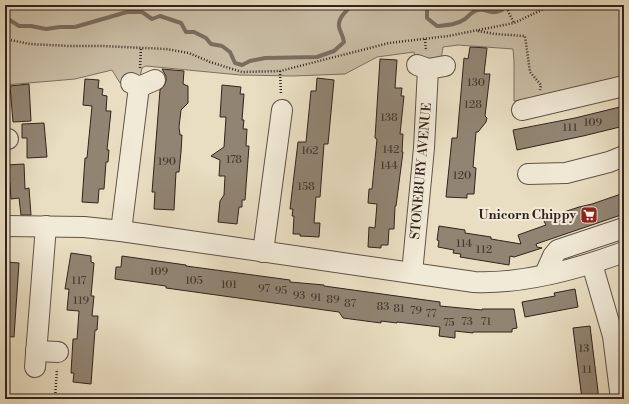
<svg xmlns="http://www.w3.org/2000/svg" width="629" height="404" viewBox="0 0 629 404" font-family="'Libre Bodoni',serif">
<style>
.green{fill:#cabea6;stroke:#7e7061}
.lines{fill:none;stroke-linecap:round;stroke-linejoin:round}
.stream{stroke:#7b6d5e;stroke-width:4}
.building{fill:#918472;stroke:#32231c}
.minor-casing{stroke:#605246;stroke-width:22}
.path{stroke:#32231c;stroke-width:2.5;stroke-dasharray:1 2;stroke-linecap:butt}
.minor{stroke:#f1ead7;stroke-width:20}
.labels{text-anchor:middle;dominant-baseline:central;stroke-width:4;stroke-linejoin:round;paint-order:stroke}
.number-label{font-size:11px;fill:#4a3b32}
.street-label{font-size:13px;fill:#32231c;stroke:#f1ead7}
.poi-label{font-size:13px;font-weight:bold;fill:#32231c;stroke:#f1ead7;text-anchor:end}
</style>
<rect width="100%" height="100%" fill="#e9dec2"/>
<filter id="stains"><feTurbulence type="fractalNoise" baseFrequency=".005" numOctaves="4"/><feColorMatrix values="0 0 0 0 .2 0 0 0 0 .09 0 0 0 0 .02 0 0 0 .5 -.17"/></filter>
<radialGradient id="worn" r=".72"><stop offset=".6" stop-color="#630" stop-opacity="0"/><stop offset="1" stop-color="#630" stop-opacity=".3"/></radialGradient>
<path class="green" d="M5,5H624V76L581,90L514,101V61L513,49L458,45L443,47L441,59H415L414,52L377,57L345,74L293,76L240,75L146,66L142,68L140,77L120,83L112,70L75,79L5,85Z"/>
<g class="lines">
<g class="stream">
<path d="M427,5V18L437,26C447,25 456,25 465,19C469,16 472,11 478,10C487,8 490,16 502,10L503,5"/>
<path d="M5,17L19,26H31L46,29L60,27H75L127,12H142L152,19L160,16L181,23L186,32H194L206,38L211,44L222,46L230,52L235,63L242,65L250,61L265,58L317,57L334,51L344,42C343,35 339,30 339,26C338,18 347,9 354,5"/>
</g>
</g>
<g class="building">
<path d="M470,47L487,48L484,74H490L485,116L487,118L486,122L478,132H476L473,167L476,168L474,194H467V198L446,197L452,138H457L464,58L468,59Z"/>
<path d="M380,59L397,60L395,88H402L401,96H404L400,134H403L402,152H403L396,206H395L394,229H389L388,245H381V248L368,247L369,227L375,228L377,204L368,203L369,189H372L377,139L375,138Z"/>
<path d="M162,69L184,71L183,84L188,86V103L181,110L179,127L180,135H182L181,152L179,172H176L174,210L154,209L155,192H152L160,90L164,86L166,81V76Z"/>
<path d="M317,78L334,80L328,144H324L320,197H316L314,223H320L319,237L300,236V234H293L294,216H292L293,209H290L298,142H306L311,91H316Z"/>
<path d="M85,79L99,80L98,88L103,89L102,95L107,96L106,111H111L107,150H109L108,162H106L104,189H99L98,203L82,202L85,158H87L92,106L83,105Z"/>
<path d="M29,84L31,121L13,122L10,86Z"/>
<path d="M222,85L241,87L240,94H244L242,120H244L243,129H247L246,146H249L245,200H242V207H239L237,224L218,222L220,201L224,195L225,176H219L220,160L211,156L224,147L226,117H220Z"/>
<path d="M624,106V126L583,136L517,150L513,130L575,118Z"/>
<path d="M44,123L47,157L27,158V138H22V124Z"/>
<path d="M24,164L25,189L29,188L31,215H21L19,198L11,199L10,183H7L6,165Z"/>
<path d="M624,193V214L536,244L537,247L542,248L514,257L510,256L509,265L460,257L461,254L453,253L454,250L438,247L439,241L437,240L439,226L465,230V233L491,237V239L521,244L518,235L546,225L543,219L579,207L592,204Z"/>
<path d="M71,253L91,256V262L94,263L91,296H94L92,316H98L97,330H95L91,384L73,382L74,373H71L73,339H77L79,311L67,310L69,289H65Z"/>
<path d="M122,256L186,265V266L290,280V282L324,285V286L440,302V306L482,310V309H514L517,328L512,329V332H473V333L455,331V338L439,336L440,327L397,322V323L381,321V323L343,318L339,312L166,288V286L115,279L116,267H121Z"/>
<path d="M5,262L19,263L14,337L5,336Z"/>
<path d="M575,289L578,307L525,317L522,302L555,296L554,293Z"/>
<path d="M590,326L598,391V399H582L573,328Z"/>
</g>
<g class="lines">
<g class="minor-casing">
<g id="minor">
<path d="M417,65L428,69L445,66"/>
<path d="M131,83L139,87L155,80"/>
<path d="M522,110L624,86"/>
<path d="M5,139H8"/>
<path d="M528,174L566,173L609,162L624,156"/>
<path d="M5,226L84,227L121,231L474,282C524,284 578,269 624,252"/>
<path d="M121,231L139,87"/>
<path d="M263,252L282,110"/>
<path d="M592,264L613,336L621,399"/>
<path d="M412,273L424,148L428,69"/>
<path d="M545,274L553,256L558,250L624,228"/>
<path d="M36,351L58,352"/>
<path d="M35,367L46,226"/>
</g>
</g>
<g class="path">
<path d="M505,5L514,23"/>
<path d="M478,31L495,34L525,36L530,72L541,85L540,90"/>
<path d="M5,39L30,44L69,46H103L166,49L189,53L210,62L242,72L280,71L389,43L448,36L514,23L552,5"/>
<path d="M425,39L426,51"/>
<path d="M140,68L141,48"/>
<path d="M280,71L281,95"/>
<path d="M55,399L57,369"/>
</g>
<use href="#minor" class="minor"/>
</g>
<defs>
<g id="supermarket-square" transform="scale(0.9)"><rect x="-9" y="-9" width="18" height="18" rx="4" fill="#8f2418" stroke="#f1ead7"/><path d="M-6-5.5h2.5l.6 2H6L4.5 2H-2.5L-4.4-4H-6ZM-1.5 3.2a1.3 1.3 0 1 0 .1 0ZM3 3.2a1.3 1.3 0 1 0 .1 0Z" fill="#fff"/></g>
</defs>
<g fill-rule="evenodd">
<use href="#supermarket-square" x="589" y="215"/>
</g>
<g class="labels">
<g class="number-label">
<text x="476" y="83">130</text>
<text x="473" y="105">128</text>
<text x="389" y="118">138</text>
<text x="593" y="123">109</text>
<text x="570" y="128">111</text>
<text x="391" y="150">142</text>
<text x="310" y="151">162</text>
<text x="234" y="160">178</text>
<text x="167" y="162">190</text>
<text x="389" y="166">144</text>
<text x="462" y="176">120</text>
<text x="306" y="187">158</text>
<text x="464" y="244">114</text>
<text x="484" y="250">112</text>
<text x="159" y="272">109</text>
<text x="79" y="281">117</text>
<text x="194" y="281">105</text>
<text x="229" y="285">101</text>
<text x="264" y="289">97</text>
<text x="281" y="291">95</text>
<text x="299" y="296">93</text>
<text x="316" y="298">91</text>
<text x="333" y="300">89</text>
<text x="81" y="301">119</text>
<text x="350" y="304">87</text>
<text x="383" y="307">83</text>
<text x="399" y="309">81</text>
<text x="416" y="311">79</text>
<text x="431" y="314">77</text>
<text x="467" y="322">73</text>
<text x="486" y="322">71</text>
<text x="449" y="323">75</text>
<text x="584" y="349">13</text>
<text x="587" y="370">11</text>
</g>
<g class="street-label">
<text transform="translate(421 171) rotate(-85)">STONEBURY AVENUE</text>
</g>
<g class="poi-label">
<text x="576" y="215">Unicorn Chippy</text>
</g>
</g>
<rect width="629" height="404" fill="none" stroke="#e9dec2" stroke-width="20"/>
<rect x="6" y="6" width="617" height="392" fill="none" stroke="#32231c" stroke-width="2"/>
<rect x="10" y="10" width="609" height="384" fill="none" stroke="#32231c"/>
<rect width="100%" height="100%" filter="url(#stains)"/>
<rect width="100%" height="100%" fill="url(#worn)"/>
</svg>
